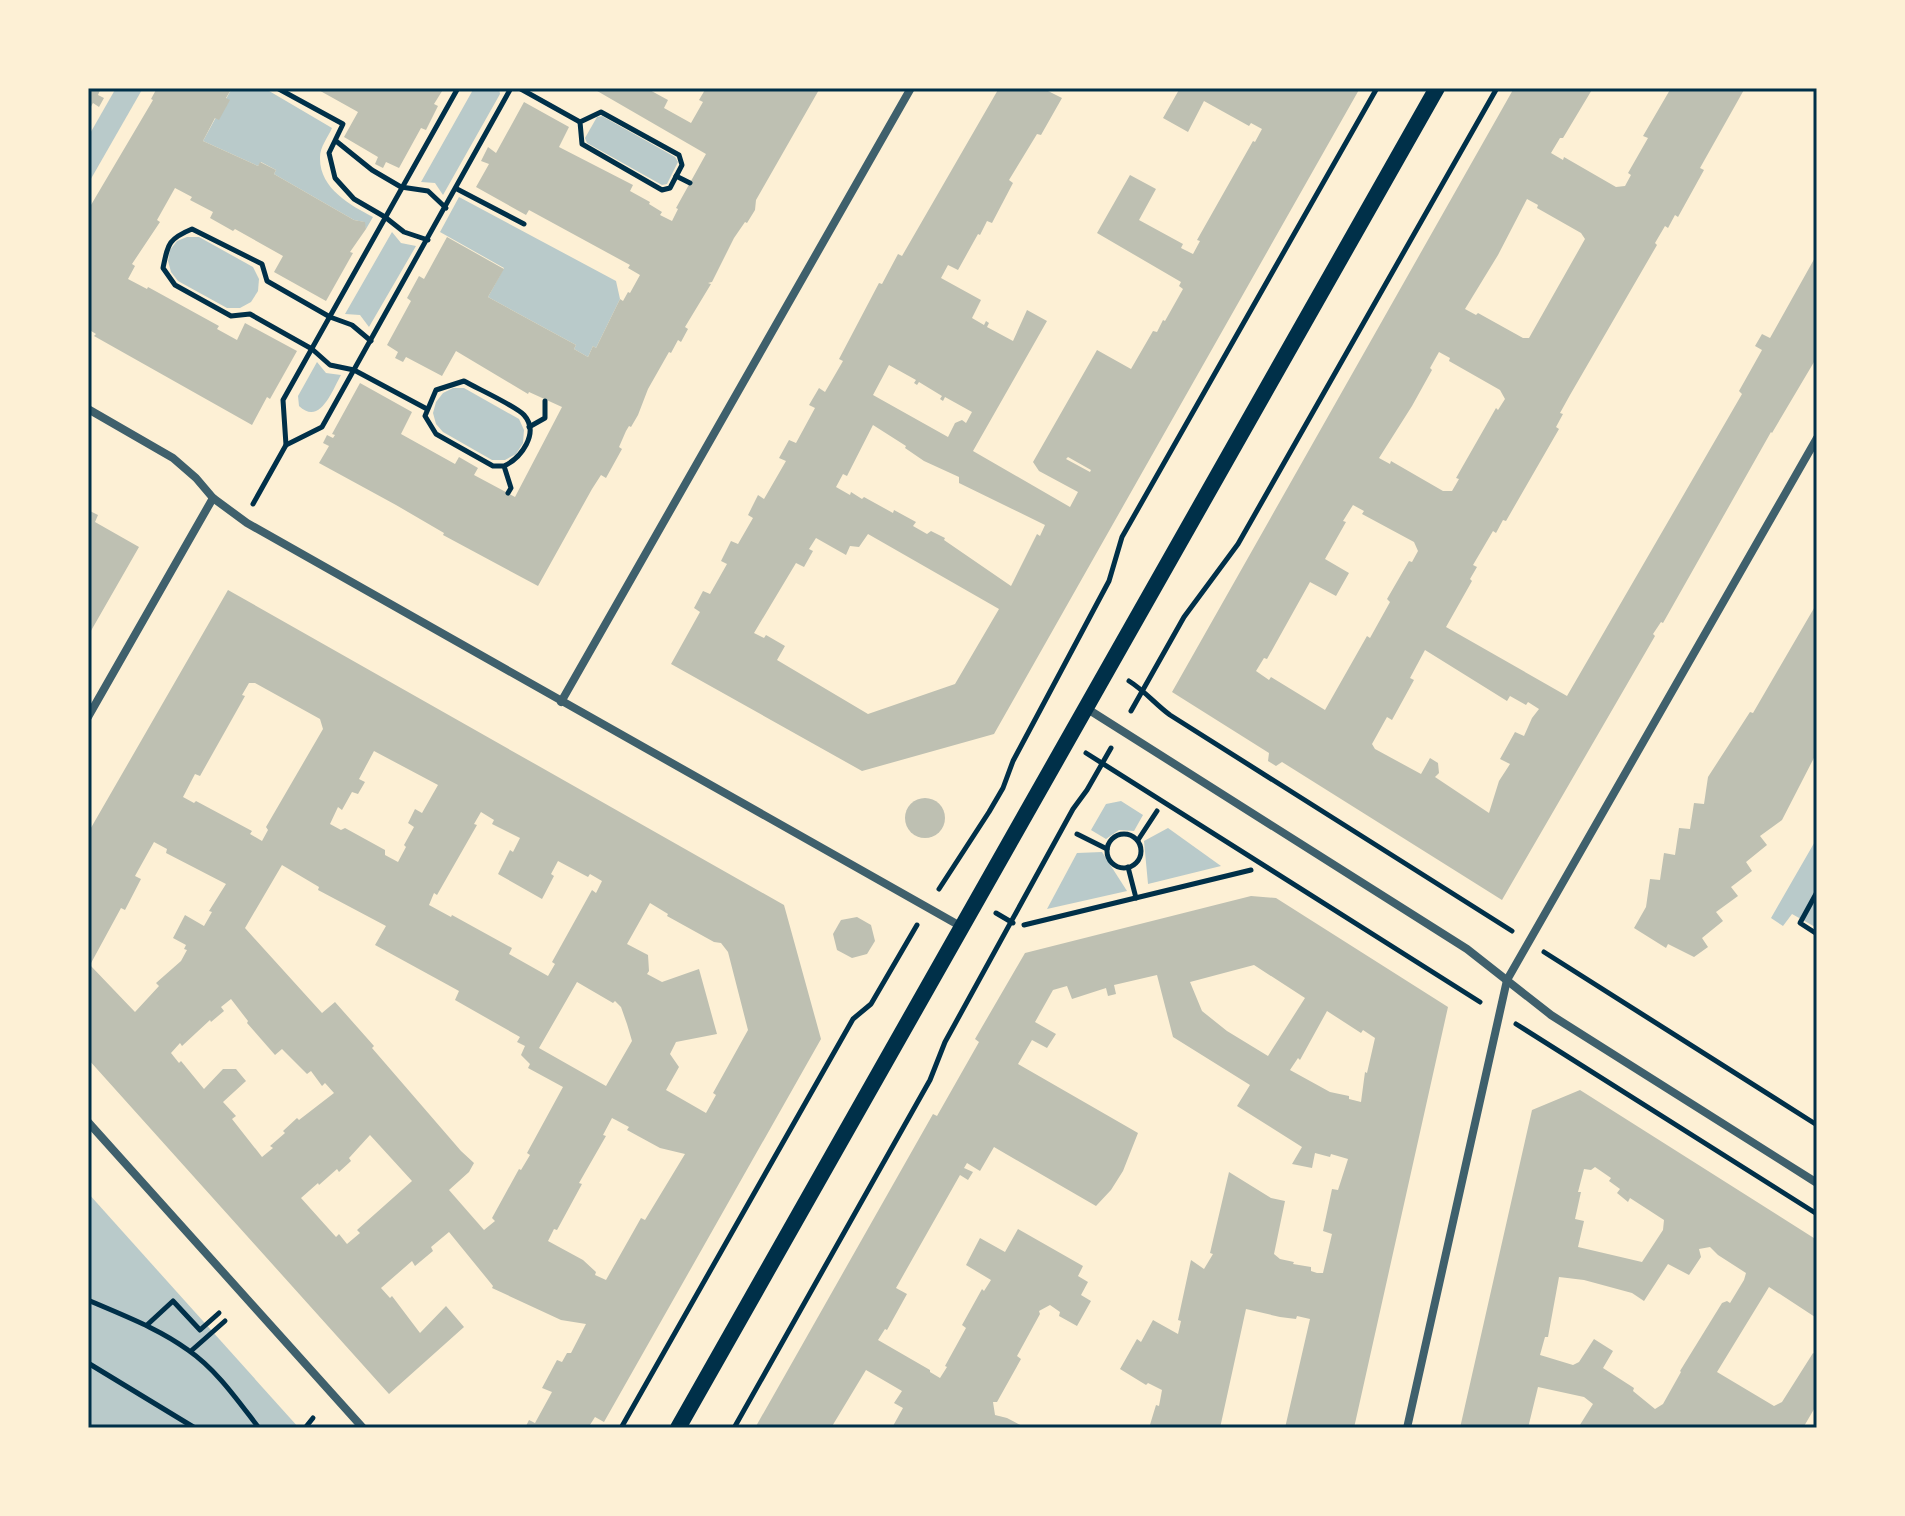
<svg xmlns="http://www.w3.org/2000/svg" width="1905" height="1516" viewBox="0 0 1905 1516" font-family="'Golos Text',sans-serif">
<style>
.green{fill:#b9caca}
.building{fill:#bec0b2;fill-rule:evenodd}
.lines{fill:none;stroke-linecap:round;stroke-linejoin:round}
.path{stroke:#003049;stroke-width:5}
.minor{stroke:#3f606c;stroke-width:8}
.secondary{stroke:#003049;stroke-width:16}
.neatline{fill:none;stroke:#003049;stroke-width:3}
</style>
<rect width="100%" height="100%" fill="#fdf0d5"/>
<g class="green">
<path d="M116,88H143L88,184V137Z"/>
<path d="M232,88H264L332,128C328,137 320,147 320,157C319,188 350,205 373,217L366,229L364,222L354,220L274,174L276,170L261,162L258,166L203,141Z"/>
<path d="M474,88H499L500,94L443,195L435,183L421,182Z"/>
<path d="M602,116L675,157L678,162L667,184L662,185L587,143L585,138L597,117Z"/>
<path d="M459,197L616,281L620,299L596,348L593,346L588,357L574,349L576,345L488,297L504,268L440,232Z"/>
<path d="M392,232L401,243L416,246L369,327L360,315L345,314Z"/>
<path d="M187,237H199L253,267L259,279L258,291L251,302L240,308H227L178,281L171,272L168,261L170,250L177,241Z"/>
<path d="M317,362L326,373L341,375C332,391 320,426 299,406L298,396Z"/>
<path d="M453,388H464L519,419L524,430L523,443L516,454L505,460H492L443,432L436,424L433,413L436,402L443,393Z"/>
<path d="M1121,801L1143,815L1134,831L1119,830L1106,839L1091,830L1106,804Z"/>
<path d="M1168,828L1221,866L1148,884L1144,841Z"/>
<path d="M1817,838V928L1792,914L1783,926L1771,918Z"/>
<path d="M1102,852L1127,891L1047,909L1077,853Z"/>
<path d="M88,1193L299,1428H88Z"/>
</g>
<g class="building">
<path d="M88,88H101L98,95L104,98L99,107L93,103L88,112Z"/>
<path d="M157,88H232L226,98L230,100L219,120L215,118L203,141L258,166L260,162L276,170L274,174L354,220L365,222L366,229L350,252L353,253L326,301L274,272L283,256L235,229L233,231L210,218L213,212L190,200L192,197L175,188L157,220L160,222L132,264L135,266L128,279L147,289L148,287L219,326L217,329L237,340L245,323L297,351L270,399L267,397L252,425L94,336L96,334L88,329V210L153,100L151,99Z"/>
<path d="M315,88H444L434,104L438,106L426,130L421,128L399,168L386,162L383,168L375,164L378,157L344,137L358,112Z"/>
<path d="M592,88H646L668,100L664,108L691,123L703,102L699,100L706,88H820L756,200L755,210L747,223L745,222L734,238L712,282L708,283L711,284L685,327L688,329L681,342L678,340L671,353L669,352L648,389L638,415L631,427L629,426L626,431L619,447L622,449L606,478L601,475L592,489L538,586L443,535L444,533L396,505L319,463L329,446L323,443L327,435L333,438L335,435L332,434L360,383L412,412L401,434L455,464L459,457L478,468L474,475L515,497L562,407L529,392L528,394L456,351L442,376L406,357L403,362L395,358L398,352L387,345L411,301L407,298L419,276L424,279L447,237L504,269L488,297L576,345L574,349L588,357L593,346L596,348L620,299L623,301L628,292L630,293L640,275L628,268L630,265L529,210L526,215L476,187L489,164L481,161L488,147L496,153L524,102L569,127L559,147L633,185L630,191L650,202L649,204L662,212L660,215L672,221L678,209L676,208L706,154Z"/>
<path d="M999,88H1050L1048,91L1062,98L1041,135L1037,134L1009,180L1013,183L992,223L987,221L980,235L978,234L958,270L948,265L941,278L981,300L972,318L984,325L986,321L989,323L987,327L1013,341L1027,310L1047,321L973,451L1070,507L1078,492L1039,471L1033,462L1097,350L1131,369L1153,331L1157,332L1163,320L1165,321L1183,289L1179,286L1181,282L1097,233L1130,175L1156,189L1139,220L1183,244L1181,248L1193,254L1200,241L1197,240L1253,141L1255,142L1262,129L1251,123L1249,126L1204,101L1188,132L1163,118L1180,88H1360L994,734L862,771L671,664L700,612L694,608L703,591L710,594L727,564L721,561L731,541L738,544L753,518L748,515L758,495L764,499L786,461L779,458L789,440L796,443L815,408L809,405L819,388L825,392L843,361L839,359L879,283L882,284L898,254L902,256ZM889,365L916,380L914,383L917,385L919,382L942,396L940,399L943,401L945,397L972,412L966,423L962,420L955,423L948,437L873,395ZM873,425L906,446L905,448L924,461L959,477V483L1045,525L1040,536L1037,534L1011,586L944,540L945,538L931,531L927,534L913,526L916,522L894,510L893,513L864,497L862,499L851,492L850,495L836,487L843,474L847,476ZM1068,457L1091,470L1090,472L1066,459ZM868,534L999,609L955,684L868,714L777,660L785,646L766,635L764,638L754,633L796,563L804,567L813,551L809,549L816,538L846,555L850,546L859,547Z"/>
<path d="M1514,88H1593L1563,138H1560L1551,153L1563,160L1564,157L1616,187L1625,186L1631,175L1628,173L1648,138L1643,136L1671,88H1745L1700,168L1704,170L1678,217L1675,215L1668,228L1665,226L1655,243L1657,245L1570,395L1560,413L1563,414L1556,427L1559,429L1506,521L1503,520L1496,533L1493,531L1473,565L1477,567L1470,579L1472,581L1446,627L1567,696L1742,394L1739,391L1762,350L1755,346L1762,334L1770,338L1817,254V357L1772,433L1771,432L1663,623L1661,622L1653,634L1655,636L1502,900L1282,762L1276,766L1268,761L1269,753L1172,692ZM1527,199L1538,205L1537,208L1581,233L1585,239L1529,338H1523L1478,313L1476,315L1465,309L1498,255ZM1439,352L1450,358L1449,361L1500,390L1505,399L1498,410L1496,408L1456,478L1459,479L1452,491H1443L1391,461L1390,464L1379,458L1412,406L1432,370L1430,368ZM1353,505L1364,511L1362,514L1414,542L1418,551L1412,562L1409,561L1387,599L1390,602L1370,638L1367,636L1325,710L1271,677L1269,680L1256,671L1264,658L1267,659L1310,582L1336,596L1349,573L1325,559L1346,522L1343,521ZM1425,650L1507,701L1510,696L1526,705L1528,702L1539,709L1532,718L1524,736L1515,732L1500,759L1510,764L1499,781L1489,813L1435,777L1439,773L1438,763L1430,758L1421,774L1375,749L1372,744L1387,717L1392,720L1414,680L1410,678Z"/>
<path d="M88,510L98,515L95,522L139,547L88,636Z"/>
<path d="M228,590L784,905L821,1039L604,1422L595,1417L588,1428H525L529,1420L535,1423L552,1392L542,1388L557,1360L562,1362L567,1353H571L586,1324L561,1320L492,1288L493,1286L449,1232L431,1247L433,1251L415,1266L412,1261L381,1288L390,1298L392,1296L420,1333L446,1306L464,1327L389,1394L88,1059V833ZM249,683H255L320,719L323,729L266,827L268,830L262,841L250,834L252,831L196,801L194,803L183,797L195,774L200,776L245,696L242,695ZM374,751L438,785L422,813L415,809L408,823L414,827L404,845L406,847L398,862L385,855V850L345,828L341,830L330,824L338,807L342,810L352,792L358,794L365,782L359,779ZM481,812L494,820L492,824L520,838L513,852L510,850L498,874L542,899L554,876L551,874L558,861L588,877L590,874L602,881L596,893L592,890L552,962L555,964L548,976L509,954L512,948L452,915L451,917L429,905L434,893L437,895L477,825L474,824ZM154,842L167,849L166,853L226,884L209,911L212,912L204,926L185,915L173,938L186,945L184,949L187,950L181,961L156,983L159,986L135,1012L90,965L121,908L125,910L141,879L135,876ZM282,865L319,887L318,890L386,926L375,945L459,991L455,1000L520,1037L517,1042L525,1046L521,1055L530,1064L528,1068L563,1087L527,1153L530,1155L521,1170L519,1169L492,1218L495,1221L484,1230L449,1190L469,1172L474,1163L461,1151L372,1048L374,1046L335,1002L322,1013L245,928ZM650,903L668,914L667,916L714,942L721,943L728,952L748,1030L713,1093L716,1095L706,1113L666,1090L679,1067L670,1054L676,1042L717,1034L699,969L662,982L647,974L649,971L648,955L627,944ZM577,982L613,1003L615,1001L621,1007L627,1024L632,1041L606,1086L539,1048ZM231,999L248,1021L247,1023L275,1055L282,1049L307,1074L311,1071L322,1086L325,1083L334,1093L299,1120L297,1118L283,1131L285,1133L270,1146L273,1148L262,1157L232,1119L236,1116L223,1102L246,1081L236,1069H223L204,1089L181,1061L179,1063L171,1053L180,1043L182,1046L210,1020L211,1022L224,1011L221,1007ZM612,1118L629,1127L627,1130L660,1148L685,1154L645,1220L641,1218L606,1280L595,1275L596,1272L583,1260L548,1241L554,1229L557,1230L582,1184L579,1183L606,1136L603,1135ZM370,1135L412,1181L357,1230L360,1233L347,1244L339,1234L336,1237L301,1198L318,1183L319,1185L337,1169L339,1172L351,1161L349,1158Z"/>
<path d="M1817,603V727L1814,732L1817,734V752L1782,820L1760,836L1767,845L1746,862L1752,871L1731,887L1738,896L1716,912L1723,921L1702,938L1708,947L1694,957L1668,944L1666,948L1634,928L1646,907L1650,879L1660,880L1664,853L1675,855L1679,828L1690,829L1694,803L1704,804L1708,777L1750,712L1753,713Z"/>
<circle cx="925" cy="818" r="20"/>
<path d="M1251,896L1276,898L1448,1007L1354,1428H1285L1310,1319L1297,1316L1296,1319L1280,1317L1246,1309L1220,1428H1149L1156,1405L1159,1406L1162,1390L1148,1383L1146,1385L1120,1369L1137,1339L1141,1342L1153,1320L1178,1334L1181,1321L1178,1320L1191,1260L1204,1269L1213,1254L1210,1253L1229,1172L1271,1198L1285,1201L1274,1254L1280,1259L1294,1262L1293,1264L1311,1267V1271L1317,1273H1323L1332,1234L1323,1231L1332,1189L1338,1190L1348,1159L1331,1154L1330,1157L1315,1153L1312,1168L1292,1164L1302,1147L1237,1106L1250,1085L1173,1037L1157,975L1114,985L1116,994L1108,996L1106,988L1072,999L1067,986L1053,990L1035,1022L1056,1034L1047,1048L1032,1040L1018,1064L1138,1133L1123,1171L1111,1190L1096,1206L994,1147L980,1171L967,1163L964,1168L973,1172L968,1180L960,1175L896,1288L907,1294L887,1330L885,1329L878,1340L930,1370V1372L940,1378L947,1367L945,1366L966,1328L962,1325L982,1289L984,1291L991,1280L966,1265L980,1238L1005,1252L1018,1229L1083,1266L1078,1276L1088,1282L1081,1295L1091,1301L1077,1326L1059,1316L1060,1312L1050,1305L1039,1311L1040,1314L1017,1356L1021,1359L997,1402H993L995,1415L1007,1418L1026,1428H896L893,1426L903,1408L894,1403L902,1391L866,1370L831,1428H755L933,1114L937,1116L979,1042L975,1039L1025,953ZM1254,965L1305,998L1268,1056L1227,1031L1202,1011L1190,982ZM1327,1011L1361,1033L1363,1030L1375,1038L1367,1073L1365,1072L1361,1102L1349,1099V1096L1330,1092L1290,1070L1298,1058L1300,1060Z"/>
<path d="M857,917L871,925L875,941L867,954L852,958L837,950L833,934L841,920Z"/>
<path d="M1580,1090L1817,1240V1315L1815,1317L1769,1287L1717,1372L1774,1406L1782,1402L1813,1353L1817,1355V1404L1803,1428H1578L1593,1404L1584,1397L1538,1387L1528,1428H1460L1532,1110ZM1595,1167L1611,1178L1609,1181L1620,1189L1617,1193L1628,1202L1630,1198L1664,1220L1663,1230L1642,1262L1578,1247L1584,1221L1575,1219L1581,1192H1578L1584,1169L1591,1170ZM1710,1247L1718,1255L1746,1273L1744,1280L1730,1303L1727,1301L1722,1303L1680,1371L1681,1372L1663,1404L1655,1409L1633,1391L1634,1388L1603,1368L1613,1351L1594,1339L1579,1362L1573,1365L1540,1355L1545,1337H1548L1559,1277L1584,1280L1632,1293L1644,1301L1668,1264L1689,1275L1701,1257L1699,1249Z"/>
</g>
<g class="lines">
<g class="path">
<path d="M277,88L343,124L329,153L335,178L354,199L385,217L404,232L428,240"/>
<path d="M519,88L580,122"/>
<path d="M601,112L679,155L682,165L670,188L662,190L582,144L580,122Z"/>
<path d="M336,141L372,170L401,187L428,191L446,208"/>
<path d="M676,176L690,183"/>
<path d="M457,189L524,224"/>
<path d="M371,341L352,325L330,317L267,281L262,264L192,229C168,239 168,244 163,268L175,285L231,316L250,314L312,349L330,365L354,370L427,409"/>
<path d="M529,427L545,418V401"/>
<path d="M286,445L283,400L458,88"/>
<path d="M504,466C521,458 540,433 524,415C516,406 476,388 464,381L436,390L425,416L436,434L493,466H504L511,488L508,493"/>
<path d="M253,504L286,445L322,427L511,88"/>
<path d="M1129,681C1145,691 1155,704 1170,715L1512,931"/>
<path d="M1131,711L1184,617L1238,544L1497,88"/>
<path d="M1086,753L1480,1002"/>
<circle cx="1124" cy="851" r="17"/>
<path d="M1077,834L1107,849"/>
<path d="M1138,840L1157,811"/>
<path d="M1128,867L1136,898"/>
<path d="M939,889L989,812L1003,788L1013,761L1109,581L1122,537L1377,88"/>
<path d="M1817,892L1800,923L1817,934"/>
<path d="M996,913L1013,923"/>
<path d="M1024,925L1251,870"/>
<path d="M1544,952L1817,1125"/>
<path d="M1516,1024L1817,1214"/>
<path d="M88,1300C122,1315 158,1328 188,1350C217,1370 238,1401 259,1428"/>
<path d="M147,1325L173,1301L200,1330L219,1313"/>
<path d="M191,1351L225,1321"/>
<path d="M88,1363L195,1428"/>
<path d="M305,1428L313,1418"/>
<path d="M621,1428L853,1019L871,1004L917,925"/>
<path d="M734,1428L930,1080L945,1042L1073,809L1087,790L1111,748"/>
</g>
<g class="minor">
<path d="M88,409L173,458L196,478L213,498L247,523L962,927"/>
<path d="M561,702L911,88"/>
<path d="M1086,708L1467,949L1551,1015L1817,1183"/>
<path d="M88,717L213,498"/>
<path d="M88,1122L363,1428"/>
<path d="M1407,1428L1507,980L1817,438"/>
</g>
<path class="secondary" d="M678,1428L1437,88"/>
</g>
<rect width="1905" height="1516" fill="none" stroke="#fdf0d5" stroke-width="180"/>
<rect x="90" y="90" width="1725" height="1336" class="neatline"/>
</svg>
